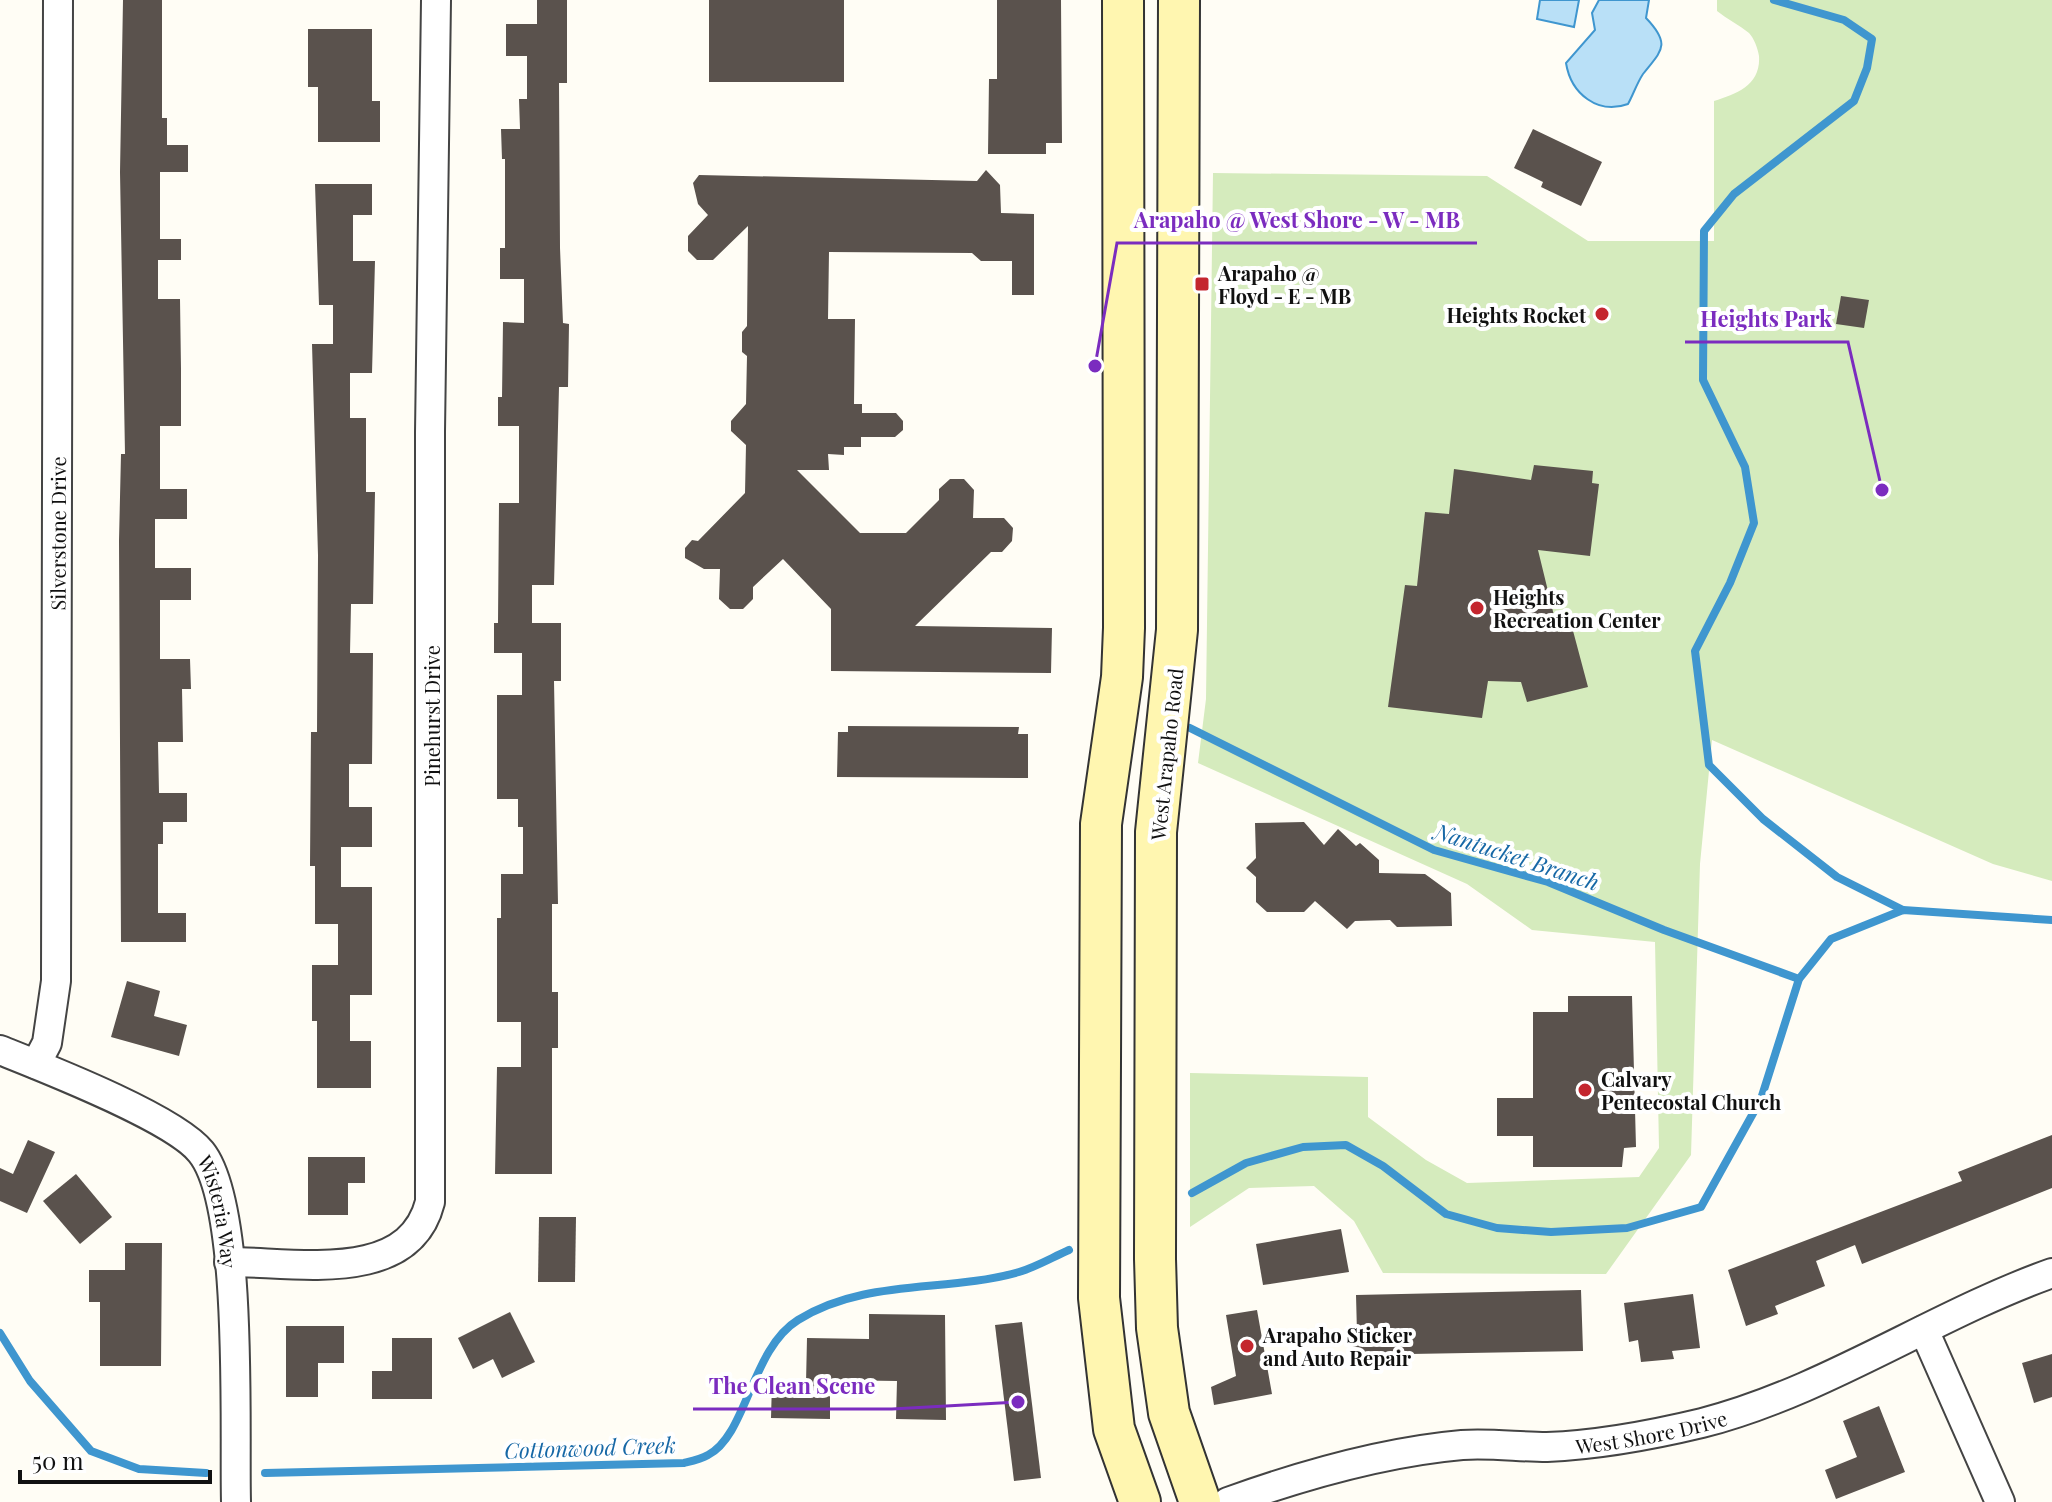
<svg xmlns="http://www.w3.org/2000/svg" width="2052" height="1502" viewBox="0 0 2052 1502" font-family="'Playfair Display',serif">
<style>
.green{fill:#d5ebbd}
.water{fill:#b9e0f7;stroke:#3f96cf;stroke-width:2}
.lines{fill:none;stroke-linecap:round;stroke-linejoin:round}
.stream{stroke:#3f96cf;stroke-width:8}
.building{fill:#5a524d}
.minor-casing{stroke:#444;stroke-width:32}
.secondary-casing{stroke:#333;stroke-width:44}
.minor{stroke:#fff;stroke-width:28}
.secondary{stroke:#fff6b0;stroke-width:40}
.poi-dot{fill:#c4262e;stroke:#fff;stroke-width:3}
.labels{text-anchor:middle;dominant-baseline:central;stroke-width:8;stroke-linejoin:round;paint-order:stroke}
.poi-label{font-size:20px;font-weight:bold;fill:#111;stroke:#fff;text-anchor:start}
.street-label{font-size:20px;fill:#111;stroke:#fff}
.water-label{font-size:22px;font-style:italic;fill:#1768a6;stroke:#fff}
.leader{fill:none;stroke:#7b2cbf;stroke-width:3}
.callout-dot{fill:#7b2cbf;stroke:#fff;stroke-width:3}
.callout-label{font-size:22px;text-anchor:middle;font-weight:bold;fill:#7b2cbf;stroke:#fff;stroke-width:8;stroke-linejoin:round;paint-order:stroke}
</style>
<rect width="100%" height="100%" fill="#fffdf5"/>
<path class="green" d="M1717,0H2052V881L1993,864L1712,740L1700,864L1691,1155L1606,1274L1383,1273L1354,1221L1314,1186L1249,1188L1190,1227V1073L1368,1077V1117L1426,1160L1467,1183L1639,1177L1659,1148L1655,942L1532,930L1467,884L1198,763L1206,699L1213,173L1487,176L1588,241H1714V101C1737,94 1761,85 1759,56C1758,49 1754,38 1749,33C1739,25 1727,19 1717,11Z"/>
<g class="water">
<path d="M1540,0H1579L1574,27L1537,19Z"/>
<path d="M1599,0H1649L1646,18C1672,45 1661,51 1643,74C1637,83 1633,95 1628,104C1598,115 1571,94 1566,63L1595,30L1592,13Z"/>
</g>
<g class="lines">
<g class="stream">
<path d="M1774,0L1844,20L1872,39L1867,68L1854,101L1734,194L1704,231L1703,380L1745,467L1754,523L1730,583L1695,651L1709,765L1763,819L1837,877L1903,910"/>
<path d="M1190,728L1434,850L1548,882L1664,930L1799,979"/>
<path d="M1192,1193L1246,1163L1303,1147L1346,1145L1383,1166L1446,1214L1497,1228L1551,1232L1627,1228L1701,1207L1761,1099L1799,979L1831,939L1903,910L2052,920"/>
<path d="M0,1333L30,1381L91,1451L139,1469L206,1473"/>
<path d="M265,1473L684,1463C692,1461 701,1459 708,1455C747,1435 751,1349 798,1320C865,1278 946,1293 1019,1272C1036,1267 1053,1257 1069,1250"/>
</g>
</g>
<g class="building">
<path d="M123,0H162V118H167V145H188V172H160V239H181V260H158V299H180L181,369V426H160V489H187V519H155V568H191V600H160V659H190L191,689H182L183,742H158L159,793H187V822H163V844H158V913H186V942H121L119,541L121,454H125L120,172Z"/>
<path d="M537,0H567V83H559L560,248L563,323L569,324L568,387H559L554,585H532V623H561V681H554L558,904H552V992H558V1048H552V1174H495L497,1067H521V1022H497V918H501V874H523V827H518V799H497V695H522V653H494V623H498L499,503H519V426H498V397H502L503,322L524,323V279H500V248H505V159H502L501,129H520L519,99H527V56H506V24H537Z"/>
<rect x="709" y="0" width="135" height="82"/>
<path d="M997,0H1061L1062,143H1046V154H988L989,79H997Z"/>
<path d="M308,29H372V101H380V142H318V87H308Z"/>
<path d="M1533,129L1602,162L1581,206L1541,187L1543,182L1514,168Z"/>
<path d="M986,170L1000,185L1001,213L1034,214V295H1012V261H981L972,253L829,252L828,319H855L854,404H862V413H896L903,421V430L895,437H861V447H844V455L828,454L829,470H797L860,533H906L939,500V489L950,479H964L974,490L973,518H1004L1013,528L1012,541L1002,552H991L915,626L1052,628L1051,673L831,671V609L783,559L753,587V599L743,609H730L719,599L720,569H704L685,558V548L692,540L698,541L745,493L746,445L731,431V421L746,404L747,356L742,352V332L747,326L748,226L713,260H697L688,251V236L708,215L698,204L693,183L699,175L977,181Z"/>
<path d="M315,184H372V215H353V261H375L372,373H350V418H366V492H375L373,604H351L350,653H373L372,764H349V807H372V847H341V887H372V995H350V1041H371V1088H317V1021H312V965H338V924H315V866H310L311,732H317L318,555L312,344H333V305H319Z"/>
<path d="M1841,296L1869,300L1864,328L1836,324Z"/>
<path d="M1534,465L1593,471L1592,483L1599,484L1590,556L1538,550L1558,632L1572,627L1588,687L1527,702L1521,682L1488,681L1482,718L1388,707L1405,585L1417,586L1425,512L1449,514L1454,469L1531,480Z"/>
<path d="M848,726L1019,727L1018,734H1028V778L837,777L838,732H848Z"/>
<path d="M1304,822L1324,845L1338,829L1356,846L1360,843L1379,860V873L1425,874L1451,893L1452,926L1397,927L1390,920L1355,921L1347,929L1315,901L1304,912H1267L1256,902V877L1246,868L1256,858L1255,823Z"/>
<path d="M127,981L160,991L154,1016L187,1025L179,1056L111,1037Z"/>
<path d="M1568,996H1632L1636,1147L1624,1148L1622,1167H1533V1136H1497V1098H1533V1012H1568Z"/>
<path d="M2052,1135V1188L1862,1264L1855,1245L1816,1261L1825,1286L1775,1306L1778,1314L1746,1326L1728,1270L1962,1181L1958,1172Z"/>
<path d="M28,1140L55,1152L27,1213L0,1201V1168L13,1174Z"/>
<path d="M308,1157H365V1183H348V1215H308Z"/>
<path d="M76,1174L112,1217L80,1244L43,1201Z"/>
<path d="M539,1217H576L575,1282H538Z"/>
<path d="M1341,1229L1349,1272L1263,1285L1256,1244Z"/>
<path d="M125,1243H162L161,1366H100V1302H89V1270H125Z"/>
<path d="M1581,1290L1583,1351L1352,1355V1333H1357L1356,1295Z"/>
<path d="M1693,1294L1700,1348L1672,1351L1674,1359L1641,1362L1638,1340L1629,1342L1624,1303Z"/>
<path d="M1257,1310L1272,1394L1214,1405L1211,1387L1236,1376L1226,1315Z"/>
<path d="M510,1312L535,1362L502,1378L493,1359L473,1369L458,1338Z"/>
<path d="M869,1314L945,1315L946,1420L896,1419L897,1381L830,1380V1419L771,1418L772,1382L806,1383L807,1338L869,1339Z"/>
<path d="M1022,1322L1041,1478L1014,1481L995,1325Z"/>
<path d="M286,1326H344V1363H318V1397H286Z"/>
<path d="M392,1338H432V1399H372V1371H392Z"/>
<path d="M2052,1354V1397L2034,1403L2022,1363Z"/>
<path d="M1879,1406L1905,1472L1836,1499L1825,1470L1857,1457L1843,1421Z"/>
</g>
<g class="lines">
<g class="minor-casing">
<g id="minor">
<path id="s1" d="M0,1050C45,1068 174,1118 201,1152C244,1205 234,1428 236,1502"/>
<path id="s2" d="M36,1064L47,1043L56,981L58,0"/>
<path d="M229,1262C297,1262 409,1285 430,1202V432L436,0"/>
<path d="M1924,1330L2000,1502"/>
<path id="s3" d="M1228,1502C1303,1475 1382,1452 1462,1445C1490,1443 1519,1447 1547,1447C1599,1445 1652,1435 1702,1423C1824,1392 1934,1315 2052,1273"/>
</g>
</g>
<g class="secondary-casing">
<g id="secondary">
<path d="M1123,0L1124,628L1122,677L1101,824L1099,1298L1114,1429L1140,1502"/>
<path d="M1179,0L1177,630L1156,832L1155,1259L1157,1328L1169,1413L1200,1502"/>
</g>
</g>
<use href="#minor" class="minor"/>
<use href="#secondary" class="secondary"/>
</g>
<g class="poi-dot">
<rect x="1194" y="276" width="16" height="16" rx="4"/>
<circle cx="1602" cy="314" r="8"/>
<circle cx="1477" cy="608" r="8"/>
<circle cx="1585" cy="1090" r="8"/>
<circle cx="1247" cy="1346" r="8"/>
</g>
<g class="labels">
<g class="poi-label">
<text x="1218" y="272">Arapaho @<tspan x="1218" dy="23">Floyd - E - MB</tspan></text>
<text x="1586" y="314" text-anchor="end">Heights Rocket</text>
<text x="1493" y="596">Heights<tspan x="1493" dy="23">Recreation Center</tspan></text>
<text x="1601" y="1078">Calvary<tspan x="1601" dy="23">Pentecostal Church</tspan></text>
<text x="1263" y="1334">Arapaho Sticker<tspan x="1263" dy="23">and Auto Repair</tspan></text>
</g>
<g class="street-label">
<text stroke="none"><textPath href="#s2" startOffset="534">Silverstone Drive</textPath></text>
<text transform="translate(431 716) rotate(-90)">Pinehurst Drive</text>
<text transform="translate(1166 754) rotate(-84)">West Arapaho Road</text>
<text stroke="none"><textPath href="#s1" startOffset="290">Wisteria Way</textPath></text>
<text stroke="none"><textPath href="#s3" startOffset="432">West Shore Drive</textPath></text>
</g>
<g class="water-label">
<text transform="translate(1517 856) rotate(18)">Nantucket Branch</text>
<text transform="translate(590 1447) rotate(-2)">Cottonwood Creek</text>
</g>
</g>
<path class="leader" d="M1095 366L1117 243H1477M1882 490L1848 342H1685M1018 1402L892 1409H693"/>
<g class="callout-dot">
<circle cx="1095" cy="366" r="8"/>
<circle cx="1882" cy="490" r="8"/>
<circle cx="1018" cy="1402" r="8"/>
</g>
<g class="callout-label">
<text x="1297" y="228">Arapaho @ West Shore - W - MB</text>
<text x="1766" y="327">Heights Park</text>
<text x="792" y="1394">The Clean Scene</text>
</g>
<path d="M20 1470v12h190v-12" fill="none" stroke="#111111" stroke-width="4"/>
<text x="32" y="1470" font-size="24" fill="#111111" stroke="#ffffff" stroke-width="6" paint-order="stroke">50 m</text>
</svg>
